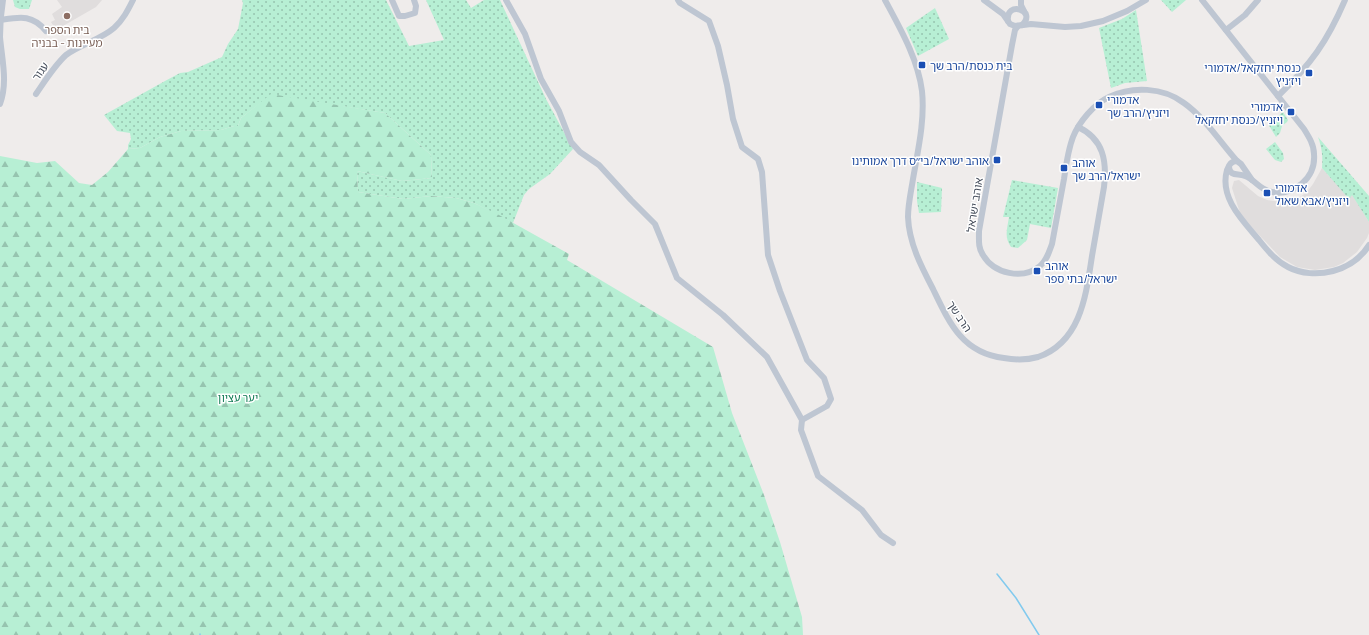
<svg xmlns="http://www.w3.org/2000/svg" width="1369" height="635" viewBox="0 0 1369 635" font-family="Manrope,'Noto Sans Hebrew',sans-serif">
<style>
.education{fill:#e0dddd}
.grass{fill:url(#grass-dots)}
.forest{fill:url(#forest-firs)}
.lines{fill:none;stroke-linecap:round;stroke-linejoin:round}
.stream{stroke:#82caee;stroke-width:1.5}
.minor{stroke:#bec6d2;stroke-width:6}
.education-dot{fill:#8d6e63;stroke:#fff;stroke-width:1.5}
.transit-dot{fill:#1a4fb4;stroke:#fff;stroke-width:1.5}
.labels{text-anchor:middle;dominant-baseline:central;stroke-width:3;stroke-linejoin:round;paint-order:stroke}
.education-label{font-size:11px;fill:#785e54;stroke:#fff}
.transit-label{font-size:11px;fill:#164399;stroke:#fff;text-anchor:start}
.street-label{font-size:11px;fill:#444c5a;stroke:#fff}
.park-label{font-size:11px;fill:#137c55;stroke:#fff}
</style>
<defs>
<pattern id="grass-dots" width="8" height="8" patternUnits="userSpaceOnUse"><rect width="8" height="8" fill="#b7efd4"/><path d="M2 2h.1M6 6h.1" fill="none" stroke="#96c4af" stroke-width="1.8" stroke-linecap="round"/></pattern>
<pattern id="forest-firs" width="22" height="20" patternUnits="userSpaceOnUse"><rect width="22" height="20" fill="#b7efd4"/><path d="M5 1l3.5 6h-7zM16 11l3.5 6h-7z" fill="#96c4af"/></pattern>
</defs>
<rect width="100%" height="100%" fill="#efeceb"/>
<g class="education">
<path d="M57,0H102L96,7L56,30L51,22L55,20L52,14L62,7Z"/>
<path d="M1322,168L1348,197L1352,194L1369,222V233L1367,238L1357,252L1343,263L1334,267L1315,270L1297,267L1280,257L1241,216L1232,188L1234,181L1239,180L1258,196L1267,200L1282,202L1300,197L1307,192L1313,184Z"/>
</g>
<g class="grass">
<path d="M13,0H32L29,9H20L15,7Z"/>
<path d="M242,0H386L409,46L444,40L426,0H466L471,8L484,0H500L546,99L573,149L550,174L529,189L524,195L513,223L474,203L456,198L431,196L403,199L358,192L357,171L402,181L432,178L431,155L385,113L271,95L241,118L238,126H234L221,130L181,131L160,137L140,148L128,149V145L131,139L130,133L117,131L104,115L165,81L180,73L188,72L222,57L228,44L238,29L243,3Z"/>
<path d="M1161,0H1186L1172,12Z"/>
<path d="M935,8L949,39L918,56L906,28Z"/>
<path d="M1136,10L1147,81L1125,83L1111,88L1099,28L1122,19Z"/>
<path d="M1283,112L1288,120L1287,122L1282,126L1280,133L1276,137L1268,124Z"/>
<path d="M1318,137L1369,196V222L1352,195L1349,199L1322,168C1323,157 1322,148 1318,137Z"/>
<path d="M1275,142L1283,153L1284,159L1281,162L1275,160L1266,149Z"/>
<path d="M1012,180L1058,188L1051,228L1030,224L1027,240L1018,248L1011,247C1004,237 1007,230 1009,217H1003Z"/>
<path d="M917,182L942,188L941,212L919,213L917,201Z"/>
</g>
<path class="forest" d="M271,94L385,113L431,155L432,178L402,181L357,171L358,192L403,199L431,196L456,198L474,203L499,215L569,254L567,260L713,347L732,413L764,495L780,542L802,617L803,635H0V156L37,163L55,161L79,183L92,185L108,172L128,149L140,148L160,137L181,131L221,130L234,126H238L241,118Z"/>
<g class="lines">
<g class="stream">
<path d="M997,574L1016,598L1039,635"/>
<path d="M200,635V634"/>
</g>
<g class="minor">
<path d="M392,0L399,16H405L415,13L416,6L414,0"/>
<path d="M506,0L525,34L541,79L559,111L571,142L580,152L599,165L631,200L655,224L677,278L723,315L767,357L802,420L801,430L818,476L862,510L881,535L893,543"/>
<path d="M678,0L680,3L709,21L718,46L727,85L733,119L742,147L758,159L762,172L768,255L780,291L807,360L824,378L831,399L827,406L802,420"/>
<path d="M885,0C900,28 918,59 922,91C925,120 918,150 913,179C911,192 908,204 908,217C909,243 921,266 933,289C949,322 962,353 1004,358C1015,360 1027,360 1038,357C1081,342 1086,295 1092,256C1096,233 1100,210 1104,187C1107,162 1104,139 1078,127"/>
<path d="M984,0L1003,14L1010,24L1015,26L1031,24L1065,27L1081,26L1103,21L1127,11L1146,0"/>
<path d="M1021,0V5L1024,11"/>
<path d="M1202,0L1304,129C1309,137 1314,145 1314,154C1316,178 1294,196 1272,192C1259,190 1256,180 1245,176C1238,173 1230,177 1229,167"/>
<path d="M0,20C20,17 32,14 46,31"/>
<path d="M1008,21C1005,0 1038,10 1022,25"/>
<path d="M1018,26L1015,30L1012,45L979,231C979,240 978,248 983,255C994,274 1023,280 1040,266C1047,260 1049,252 1052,244C1056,222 1060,200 1064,179C1066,165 1068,150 1073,137C1079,122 1094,104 1109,97C1132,86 1163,87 1184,103C1205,118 1220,142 1237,161L1241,164L1252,180"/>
<path d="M1226,30L1245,15L1258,0"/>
<path d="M36,94C45,81 54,66 66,55C81,44 100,40 114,28C123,20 128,10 133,0"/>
<path d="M1278,96C1311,64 1327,42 1345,0"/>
<path d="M0,104C8,82 2,60 0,37C0,24 1,12 3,0"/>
<path d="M1237,161C1231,161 1229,165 1227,170C1219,198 1243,221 1259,240C1267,250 1276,261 1288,267C1301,274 1318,275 1333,271C1348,267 1361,258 1369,245"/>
</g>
</g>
<circle class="education-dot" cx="67" cy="16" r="4"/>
<g class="transit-dot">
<rect x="918" y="61" width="8" height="8" rx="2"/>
<rect x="1305" y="69" width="8" height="8" rx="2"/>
<rect x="1095" y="101" width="8" height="8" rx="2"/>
<rect x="1287" y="108" width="8" height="8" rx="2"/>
<rect x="993" y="156" width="8" height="8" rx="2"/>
<rect x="1060" y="164" width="8" height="8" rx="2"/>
<rect x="1263" y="189" width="8" height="8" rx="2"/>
<rect x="1033" y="267" width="8" height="8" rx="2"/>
</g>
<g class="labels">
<g class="education-label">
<text x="67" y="29">בית הספר<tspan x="67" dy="13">מעיינות - בבניה</tspan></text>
</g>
<g class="transit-label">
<text x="930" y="65">בית כנסת/הרב שך</text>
<text x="1301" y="67" text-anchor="end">כנסת יחזקאל/אדמורי<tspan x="1301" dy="13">ויז׳ניץ</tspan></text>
<text x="1107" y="99">אדמורי<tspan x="1107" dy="13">ויזניץ/הרב שך</tspan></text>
<text x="1283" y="106" text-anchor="end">אדמורי<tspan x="1283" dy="13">ויזניץ/כנסת יחזקאל</tspan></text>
<text x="989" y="160" text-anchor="end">אוהב ישראל/בי״ס דרך אמותינו</text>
<text x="1072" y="162">אוהב<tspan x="1072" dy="13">ישראל/הרב שך</tspan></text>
<text x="1275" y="187">אדמורי<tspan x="1275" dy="13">ויזניץ/אבא שאול</tspan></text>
<text x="1045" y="265">אוהב<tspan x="1045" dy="13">ישראל/בתי ספר</tspan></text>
</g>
<g class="street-label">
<text transform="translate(40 71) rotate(-55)">עגור</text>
<text transform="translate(974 205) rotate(-81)">אוהב ישראל</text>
<text transform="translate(960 316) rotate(57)">הרב שך</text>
</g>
<g class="park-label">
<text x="238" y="397">יער עציון</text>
</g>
</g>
</svg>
